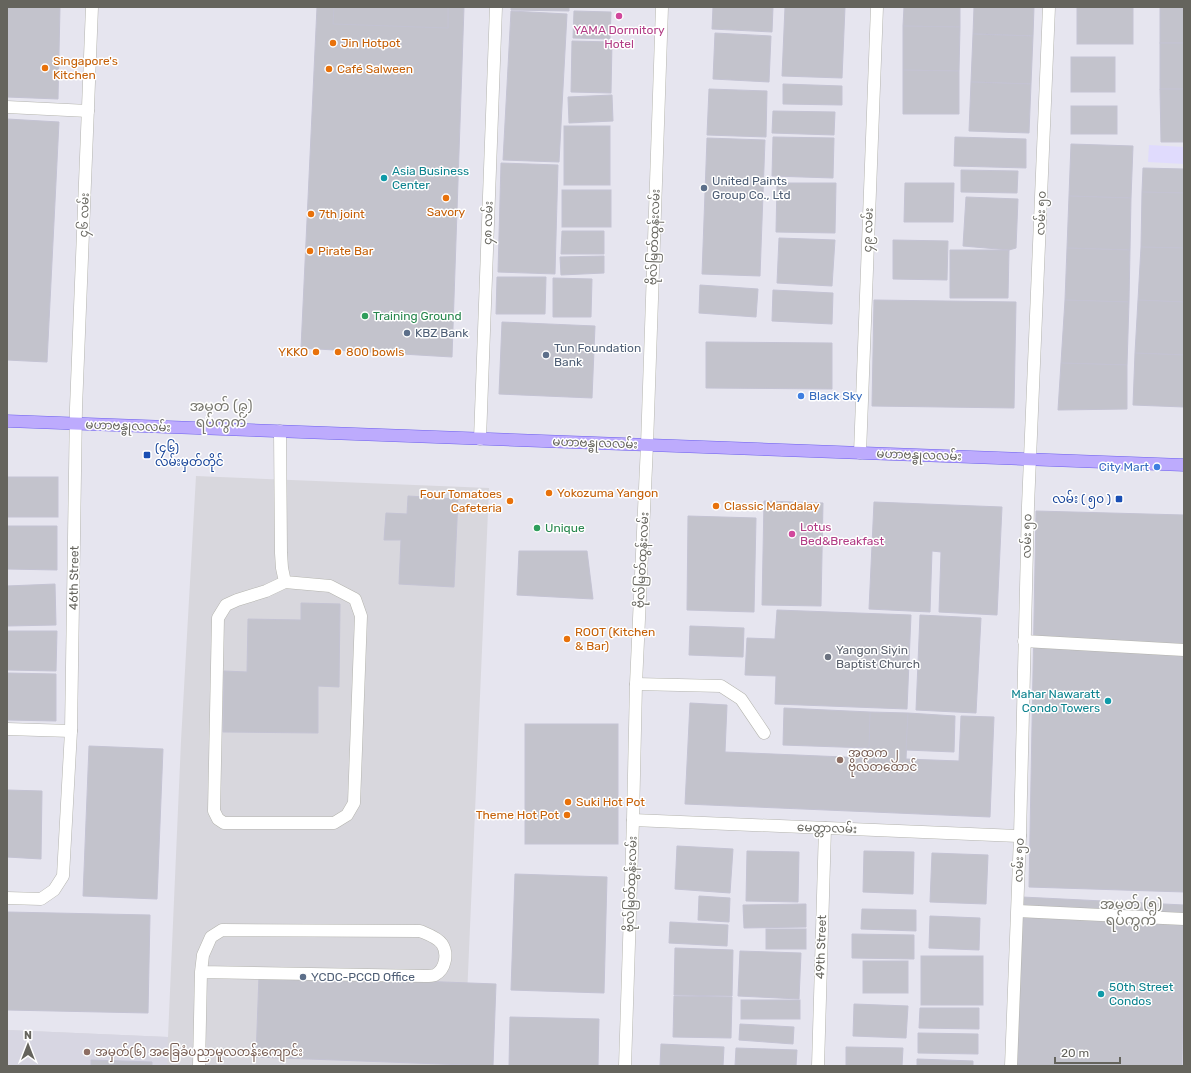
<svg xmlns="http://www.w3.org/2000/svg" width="1191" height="1073" viewBox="0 0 1191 1073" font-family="Rubik,'Noto Sans Myanmar',sans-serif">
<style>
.commercial{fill:#e0dbfd}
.industrial{fill:#d8d7dd}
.education{fill:#d7d6e2}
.building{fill:#c3c3cc;stroke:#c4c3d3}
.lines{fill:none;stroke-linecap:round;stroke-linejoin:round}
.lane-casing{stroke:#b4b4ae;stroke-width:13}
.street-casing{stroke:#b4b4ae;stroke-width:13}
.secondary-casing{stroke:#b7b7af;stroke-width:13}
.primary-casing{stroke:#6c5fee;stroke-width:13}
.lane{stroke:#fff;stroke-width:12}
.street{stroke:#fff;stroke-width:12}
.secondary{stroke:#fff;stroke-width:12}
.primary{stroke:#bdabfd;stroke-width:12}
.hotel-dot{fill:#d1479c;stroke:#fff;stroke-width:1.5}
.food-dot{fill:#e8710a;stroke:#fff;stroke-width:1.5}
.culture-dot{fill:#0f9aa8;stroke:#fff;stroke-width:1.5}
.service-dot{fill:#5c6f8a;stroke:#fff;stroke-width:1.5}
.leisure-dot{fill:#2e9e5b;stroke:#fff;stroke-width:1.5}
.shop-dot{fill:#3f7fe0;stroke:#fff;stroke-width:1.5}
.transit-dot{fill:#1a4fb4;stroke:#fff;stroke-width:1.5}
.worship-dot{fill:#6b7280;stroke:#fff;stroke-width:1.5}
.education-dot{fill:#8d6e63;stroke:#fff;stroke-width:1.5}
.labels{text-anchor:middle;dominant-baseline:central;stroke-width:3;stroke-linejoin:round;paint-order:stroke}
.hotel-label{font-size:12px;fill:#b23c85;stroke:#fff}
.food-label{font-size:12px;fill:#c56008;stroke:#fff;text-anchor:start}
.culture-label{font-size:12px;fill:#0d838f;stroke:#fff;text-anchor:start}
.service-label{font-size:12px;fill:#4e5e75;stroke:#fff;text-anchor:start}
.street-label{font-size:12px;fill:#65645d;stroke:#fff}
.leisure-label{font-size:12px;fill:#27864d;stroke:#fff;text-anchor:start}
.shop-label{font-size:12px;fill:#366cbe;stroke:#fff;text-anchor:start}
.transit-label{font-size:12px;fill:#164399;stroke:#fff;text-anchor:start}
.worship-label{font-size:12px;fill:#5b616d;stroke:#fff;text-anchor:start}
.education-label{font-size:12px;fill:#785e54;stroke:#fff;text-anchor:start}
.quarter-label{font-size:14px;fill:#77766e;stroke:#fff}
</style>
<rect width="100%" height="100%" fill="#e6e5ef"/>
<path class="commercial" d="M1149,145L1184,147V164L1148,162Z"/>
<path class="industrial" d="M196,476L489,488L464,1066H7V1030L168,1037L181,741Z"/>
<path class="education" d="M7,1030L168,1037L167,1066H7Z"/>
<g class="building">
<path d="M7,7H60L58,99L7,97Z"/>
<path d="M317,7H464L452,357L301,348Z"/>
<path d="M334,7H448V28L333,24Z"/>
<path d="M511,7H569V11L511,10Z"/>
<path d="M713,7H773L772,32L712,29Z"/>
<path d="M785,7H845L842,78L782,76Z"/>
<path d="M904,7H960V27L903,26Z"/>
<path d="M974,7H1034L1033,36L973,34Z"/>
<rect x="1077" y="7" width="56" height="37"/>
<rect x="1160" y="7" width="24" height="36"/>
<path d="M511,11L567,14L559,162L503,160Z"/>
<path d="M574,11L611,12L610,39L573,38Z"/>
<path d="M903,26L960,27L959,71L903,70Z"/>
<path d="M715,33L771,36L769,82L713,79Z"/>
<path d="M973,34L1033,36L1031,84L971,82Z"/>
<path d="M572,41L612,42L611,93L571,92Z"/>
<rect x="1160" y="43" width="24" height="46"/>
<rect x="1071" y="57" width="44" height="35"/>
<path d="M903,70L959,71V114H903Z"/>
<path d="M971,82L1031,84L1029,133L969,131Z"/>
<path d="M783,84L842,86V105L783,104Z"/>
<path d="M709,89L767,91L766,137L707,135Z"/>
<path d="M1160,89H1184V142H1161Z"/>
<path d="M612,95L613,121L569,123L568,97Z"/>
<rect x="1071" y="106" width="46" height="28"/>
<path d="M773,111L835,112L834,135L772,133Z"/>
<path d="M7,119L59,122L47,362L7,360Z"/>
<rect x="564" y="126" width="46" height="59"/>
<path d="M773,137L834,138L833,178L772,176Z"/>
<path d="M955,137L1026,139V168L954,166Z"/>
<path d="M707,138L765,140L760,276L702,274Z"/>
<path d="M1071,144L1133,146L1131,198L1069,196Z"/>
<path d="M501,163L558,165L555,274L498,272Z"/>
<path d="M1143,168L1184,169V193L1142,192Z"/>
<path d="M961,170L1018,171L1017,193L961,192Z"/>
<path d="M777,183H836L835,233L776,232Z"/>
<path d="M905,183H954L953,222H904Z"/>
<rect x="562" y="190" width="49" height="37"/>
<path d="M1142,192L1184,193V248L1141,247Z"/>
<path d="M1069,196L1131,198L1130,250L1067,248Z"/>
<path d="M966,197L1018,199L1016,248L1009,250L963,246Z"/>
<path d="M562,231H604V254H561Z"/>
<path d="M779,238L835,240L832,286L777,283Z"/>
<path d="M893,240L948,241L947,280L893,279Z"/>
<path d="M1141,247L1184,248V302L1138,300Z"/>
<path d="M1067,248L1130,250L1129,302L1065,300Z"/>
<path d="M950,250H1009L1008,298H950Z"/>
<path d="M604,256V273L561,275L560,257Z"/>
<path d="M497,277H546L545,314H496Z"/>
<path d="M553,278L592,279L591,317H553Z"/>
<path d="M700,285L758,289L756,317L699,313Z"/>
<path d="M773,290L833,293L832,324L772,321Z"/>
<path d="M874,300L1016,302L1014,408L872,406Z"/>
<path d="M1065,300L1129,302L1127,365L1061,363Z"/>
<path d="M1138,300L1184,302V355L1135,353Z"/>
<path d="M502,322L595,326L592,398L499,394Z"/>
<path d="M706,342L832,343V389L706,388Z"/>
<path d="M1135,353L1184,355V407L1133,405Z"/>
<path d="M1061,363L1127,365V409L1058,410Z"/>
<rect x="7" y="477" width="51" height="40"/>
<path d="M408,496L458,499L454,587L399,584L401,540H384L386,513L407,514Z"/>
<path d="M764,501L823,503L821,606L762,605Z"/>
<path d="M874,502L1002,507L997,615L939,612L941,552L932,551L930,612L869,609Z"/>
<path d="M1036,511L1184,515V892L1029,887Z"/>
<path d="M688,516L756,518L754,612L687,610Z"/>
<path d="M7,526H57V570L7,569Z"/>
<path d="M519,551H587L593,599L517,595Z"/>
<path d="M55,584L56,625L7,626V586Z"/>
<path d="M301,603L340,604L339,687L318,686V733L223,732L224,671L247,672L248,619L301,620Z"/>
<path d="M777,610L911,615L907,709L775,704L776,676L745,675L747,638L775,639Z"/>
<path d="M920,615L981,618L976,713L916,710Z"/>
<path d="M690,626L744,628L743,657L689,655Z"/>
<path d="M7,631H57L56,671L7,670Z"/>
<path d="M7,673L56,674V721L7,720Z"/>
<path d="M690,703L727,705L725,752L868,758L870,712L908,713L906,759L959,761L961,716L994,717L990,817L685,804Z"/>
<path d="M784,708L870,712L869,748L783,745Z"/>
<path d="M908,713L955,716L954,752L906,750Z"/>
<rect x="525" y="724" width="93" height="120"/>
<path d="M89,746L163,749L157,899L83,896Z"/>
<path d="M7,790L42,791L41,859L7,857Z"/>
<path d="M677,846L733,849L730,893L675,889Z"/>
<path d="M747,851L799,852L798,902L746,901Z"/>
<path d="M864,851L914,852L913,894L863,892Z"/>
<path d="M932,853L988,855L986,904L930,902Z"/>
<path d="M515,874L607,877L604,993L511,990Z"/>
<path d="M699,896L730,898L729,922L698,920Z"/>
<path d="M1022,897L1184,905L1182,1066H1017Z"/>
<path d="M806,904V927L744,928L743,905Z"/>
<path d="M862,909L916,910V931L861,929Z"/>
<path d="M7,912L150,915L148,1013L7,1010Z"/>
<path d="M930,916L980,918L979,950L929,948Z"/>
<path d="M670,922L728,925L727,946L669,943Z"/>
<rect x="766" y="929" width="40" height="20"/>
<path d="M852,934L914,935V959L852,958Z"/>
<path d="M675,948L733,950L732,996L674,995Z"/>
<path d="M740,951L801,953L799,999L738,996Z"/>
<rect x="921" y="956" width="62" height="49"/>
<rect x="863" y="961" width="45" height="32"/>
<path d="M259,975L496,984L493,1066L256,1057Z"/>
<path d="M674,996L732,997L731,1038L673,1037Z"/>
<rect x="741" y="1000" width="59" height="19"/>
<path d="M854,1004L908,1006L906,1038L853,1036Z"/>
<path d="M920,1008H979V1029L919,1028Z"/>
<path d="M510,1017L599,1019L598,1066H509Z"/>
<path d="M740,1024L794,1027L793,1044L739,1040Z"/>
<path d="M918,1033L978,1034V1054L918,1053Z"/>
<path d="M661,1044L724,1047L723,1066H660Z"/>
<path d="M846,1047L903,1048L902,1066H846Z"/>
<path d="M736,1048L797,1050L796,1066H735Z"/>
<path d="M917,1059L973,1061V1066H917Z"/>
<path d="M91,1060L152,1062V1066H91Z"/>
</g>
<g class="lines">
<g class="lane-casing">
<g id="lane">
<path d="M280,431L281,553L282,568L285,582L330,586L355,599L361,616L354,803L347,815L334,823H224L218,819L214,811L218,618L226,605L237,600L266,591L285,582"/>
<path d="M636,684L721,686L741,699L764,733"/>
<path d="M199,1066L201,972L203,955L211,937L222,930L420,931C427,934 437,937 442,944C448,953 446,969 435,975C432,976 428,976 425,976L201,972"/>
</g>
</g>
<g class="street-casing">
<g id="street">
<path d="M7,107L88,111"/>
<path d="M480,439L496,7"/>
<path d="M860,453L877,7"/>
<path d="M1024,641L1184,650"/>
<path d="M7,729L71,731"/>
<path d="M633,820L1020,836"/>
<path d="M7,898L41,899L54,890L63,876L71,731L76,408L92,7"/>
<path d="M1018,911L1184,919"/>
<path d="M818,1066L825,828"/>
<path d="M1011,1066L1020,836L1028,506L1049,7"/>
</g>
</g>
<g class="secondary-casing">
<path id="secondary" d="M625,1066L633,820L636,684L647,445L662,7"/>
</g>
<g class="primary-casing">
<path id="primary" d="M7,421L1184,465"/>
</g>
<use href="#lane" class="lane"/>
<use href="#street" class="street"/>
<use href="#secondary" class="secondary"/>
<use href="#primary" class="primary"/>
</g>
<g class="hotel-dot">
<circle cx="619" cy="16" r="4"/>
<circle cx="792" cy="534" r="4"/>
</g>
<g class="food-dot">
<circle cx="333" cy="43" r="4"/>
<circle cx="45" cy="68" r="4"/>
<circle cx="329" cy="69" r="4"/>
<circle cx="446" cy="198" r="4"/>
<circle cx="311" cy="214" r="4"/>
<circle cx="310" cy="251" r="4"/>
<circle cx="316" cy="352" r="4"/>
<circle cx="338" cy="352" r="4"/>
<circle cx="549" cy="493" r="4"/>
<circle cx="510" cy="501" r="4"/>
<circle cx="716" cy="506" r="4"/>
<circle cx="567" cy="639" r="4"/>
<circle cx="568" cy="802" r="4"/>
<circle cx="567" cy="815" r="4"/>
</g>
<g class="culture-dot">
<circle cx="384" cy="178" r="4"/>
<circle cx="1108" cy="701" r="4"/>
<circle cx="1101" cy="994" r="4"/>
</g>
<g class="service-dot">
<circle cx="704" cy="188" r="4"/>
<circle cx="407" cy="333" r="4"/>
<circle cx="546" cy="355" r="4"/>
<circle cx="303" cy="977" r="4"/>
</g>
<g class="leisure-dot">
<circle cx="365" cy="316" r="4"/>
<circle cx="537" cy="528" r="4"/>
</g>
<g class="shop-dot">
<circle cx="801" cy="396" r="4"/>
<circle cx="1157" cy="467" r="4"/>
</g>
<g class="transit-dot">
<rect x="143" y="451" width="8" height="8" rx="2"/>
<rect x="1115" y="495" width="8" height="8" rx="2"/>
</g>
<circle class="worship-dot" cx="828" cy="657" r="4"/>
<g class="education-dot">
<circle cx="840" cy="760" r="4"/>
<circle cx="87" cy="1052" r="4"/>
</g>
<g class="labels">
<g class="hotel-label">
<text x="619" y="30">YAMA Dormitory<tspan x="619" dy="14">Hotel</tspan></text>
<text x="800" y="527" text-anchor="start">Lotus<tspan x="800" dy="14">Bed&amp;Breakfast</tspan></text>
</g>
<g class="food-label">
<text x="341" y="43">Jin Hotpot</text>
<text x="53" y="61">Singapore's<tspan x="53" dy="14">Kitchen</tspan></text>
<text x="337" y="69">Café Salween</text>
<text x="446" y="212" text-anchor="middle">Savory</text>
<text x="319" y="214">7th joint</text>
<text x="318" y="251">Pirate Bar</text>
<text x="308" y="352" text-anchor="end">YKKO</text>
<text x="346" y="352">800 bowls</text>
<text x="557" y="493">Yokozuma Yangon</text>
<text x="502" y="494" text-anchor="end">Four Tomatoes<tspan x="502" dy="14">Cafeteria</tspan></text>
<text x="724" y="506">Classic Mandalay</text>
<text x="575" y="632">ROOT (Kitchen<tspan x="575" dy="14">&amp; Bar)</tspan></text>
<text x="576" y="802">Suki Hot Pot</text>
<text x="559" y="815" text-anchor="end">Theme Hot Pot</text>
</g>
<g class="culture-label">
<text x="392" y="171">Asia Business<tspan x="392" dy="14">Center</tspan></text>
<text x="1100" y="694" text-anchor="end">Mahar Nawaratt<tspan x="1100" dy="14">Condo Towers</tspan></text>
<text x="1109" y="987">50th Street<tspan x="1109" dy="14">Condos</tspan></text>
</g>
<g class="service-label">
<text x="712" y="181">United Paints<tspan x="712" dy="14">Group Co., Ltd</tspan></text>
<text x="415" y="333">KBZ Bank</text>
<text x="554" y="348">Tun Foundation<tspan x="554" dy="14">Bank</tspan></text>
<text x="311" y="977">YCDC-PCCD Office</text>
</g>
<g class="street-label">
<text transform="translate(1041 213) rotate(-88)">လမ်း ၅၀</text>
<text transform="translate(84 215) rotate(-88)">၄၆ လမ်း</text>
<text transform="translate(488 223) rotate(-88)">၄၈ လမ်း</text>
<text transform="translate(868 230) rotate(-88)">၄၉ လမ်း</text>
<text transform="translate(654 237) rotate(-88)">ဗိုလ်မြတ်ထွန်းလမ်း</text>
<text transform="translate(128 426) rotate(2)">မဟာဗန္ဓုလလမ်း</text>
<text transform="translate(595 443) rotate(2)">မဟာဗန္ဓုလလမ်း</text>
<text transform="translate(919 455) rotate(2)">မဟာဗန္ဓုလလမ်း</text>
<text transform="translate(1027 536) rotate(-89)">လမ်း ၅၀</text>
<text transform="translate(642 560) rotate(-87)">ဗိုလ်မြတ်ထွန်းလမ်း</text>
<text transform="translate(74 578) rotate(-89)">46th Street</text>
<text transform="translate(827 828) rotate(2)">မေတ္တာလမ်း</text>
<text transform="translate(1019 860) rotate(-88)">လမ်း ၅၀</text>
<text transform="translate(631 884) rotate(-88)">ဗိုလ်မြတ်ထွန်းလမ်း</text>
<text transform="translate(821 947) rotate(-88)">49th Street</text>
</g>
<g class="leisure-label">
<text x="373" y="316">Training Ground</text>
<text x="545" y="528">Unique</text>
</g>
<g class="shop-label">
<text x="809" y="396">Black Sky</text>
<text x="1149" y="467" text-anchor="end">City Mart</text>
</g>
<g class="transit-label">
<text x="155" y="448">(၄၆)<tspan x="155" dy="14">လမ်းမှတ်တိုင်</tspan></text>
<text x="1111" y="499" text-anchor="end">လမ်း ( ၅၀ )</text>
</g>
<g class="worship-label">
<text x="836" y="650">Yangon Siyin<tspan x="836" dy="14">Baptist Church</tspan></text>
</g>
<g class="education-label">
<text x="848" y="753">အထက ၂<tspan x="848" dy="14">ဗိုလ်တထောင်</tspan></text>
<text x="95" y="1052">အမှတ်(၆) အခြေခံပညာမူလတန်းကျောင်း</text>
</g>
<g class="quarter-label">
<text x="221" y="406">အမှတ် (၉)<tspan x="221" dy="16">ရပ်ကွက်</tspan></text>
<text x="1131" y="904">အမှတ် (၅)<tspan x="1131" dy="16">ရပ်ကွက်</tspan></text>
</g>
</g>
<rect width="1191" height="1073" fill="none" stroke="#65645d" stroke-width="16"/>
<g transform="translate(28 1045)" stroke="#ffffff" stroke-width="3" paint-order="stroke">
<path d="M0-3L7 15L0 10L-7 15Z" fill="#65645d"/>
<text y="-6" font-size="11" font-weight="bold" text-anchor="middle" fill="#65645d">N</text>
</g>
<path d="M1055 1057v6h65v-6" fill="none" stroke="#65645d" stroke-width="2"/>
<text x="1061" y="1057" font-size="12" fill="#65645d" stroke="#ffffff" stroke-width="3" paint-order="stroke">20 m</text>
</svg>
